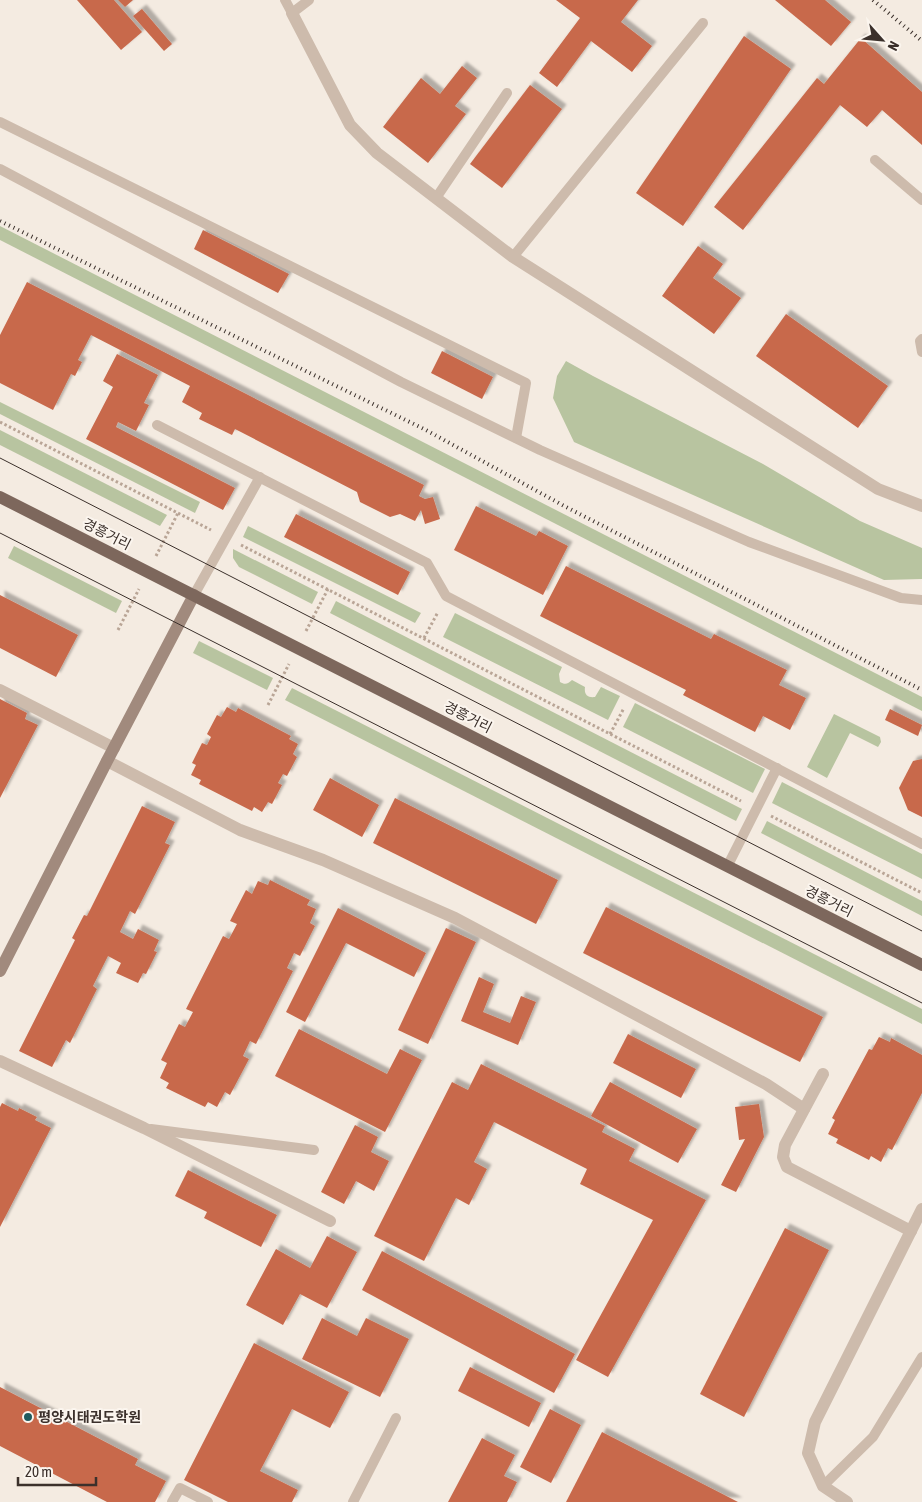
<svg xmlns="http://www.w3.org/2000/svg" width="922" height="1502" viewBox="0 0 922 1502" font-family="'Asap Condensed','Noto Sans KR',sans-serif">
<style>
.green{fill:#b8c4a0}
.building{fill:#c8694b;filter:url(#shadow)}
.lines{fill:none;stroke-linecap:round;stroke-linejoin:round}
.path{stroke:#b9a596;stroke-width:3;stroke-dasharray:2.5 2.5;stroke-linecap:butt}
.lane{stroke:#cdbbac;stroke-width:10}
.street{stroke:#cdbbac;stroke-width:12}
.secondary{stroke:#a18a7d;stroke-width:12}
.primary{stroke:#7d675c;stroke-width:12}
.tram{stroke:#3b302b;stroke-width:1}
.rail{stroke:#3b302b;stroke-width:4;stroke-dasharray:1 4;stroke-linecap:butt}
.poi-dot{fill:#1f5a5e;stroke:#fbf5ee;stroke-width:2}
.labels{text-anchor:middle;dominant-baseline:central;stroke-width:4;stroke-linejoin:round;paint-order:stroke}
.street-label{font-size:14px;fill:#3b302b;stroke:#fbf5ee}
.poi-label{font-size:14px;font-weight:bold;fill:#3b302b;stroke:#fbf5ee;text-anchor:start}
</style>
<defs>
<filter id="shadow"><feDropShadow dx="4.5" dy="-4.5" stdDeviation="1" flood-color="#0004"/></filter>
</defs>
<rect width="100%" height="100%" fill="#f4ebe1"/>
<g class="green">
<path d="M0,226L922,697V711L0,240Z"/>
<path d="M566,361L593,376L763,464L860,521L922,548V579L884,580L574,442L553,398L557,376Z"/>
<path d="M0,402L200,502L195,513L0,414Z"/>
<path d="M0,430L167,515L160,526L0,445Z"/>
<path d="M248,526L421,613L415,623L243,537Z"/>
<path d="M14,546L122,601L116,613L8,558Z"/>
<path d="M233,549L318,592L312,604L239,567L233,558Z"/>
<path d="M336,601L742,809L736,821L330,613Z"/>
<path d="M455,613L562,667L559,674L560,682C565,685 568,684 572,680L585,687C584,694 587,698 595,697L601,687L620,696L608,720L443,637Z"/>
<path d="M199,641L273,678L267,690L193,653Z"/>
<path d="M292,688L922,1009V1024L285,700Z"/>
<path d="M635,703L765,769L753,793L623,727Z"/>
<path d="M834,714L880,737L881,742L878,747L850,733L827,778L807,767Z"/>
<path d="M782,782L922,854V879L772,803Z"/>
<path d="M767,821L922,901V916L761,833Z"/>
</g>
<g class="building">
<path d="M77,0H114L142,32L121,50Z"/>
<path d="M118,0H133L125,7Z"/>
<path d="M556,0H638L621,22L652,46L632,72L591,41L557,87L539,73L580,18Z"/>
<path d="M775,0H825L851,22L831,46Z"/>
<path d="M142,9L172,44L164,51L133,16Z"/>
<path d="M744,36L791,69L683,226L636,193Z"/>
<path d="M861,38L922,92V145L882,110L867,127L840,105L743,230L714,207L817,78L824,84Z"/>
<path d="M462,66L477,78L455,106L466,114L428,163L383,127L421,78L440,94Z"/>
<path d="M530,85L562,109L502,188L470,164Z"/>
<path d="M203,230L289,274L278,293L194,249Z"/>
<path d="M698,246L723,264L713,278L741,298L714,334L662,296Z"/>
<path d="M27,282L424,485L419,496L425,499L433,497L440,519L425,524L421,510L415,521L400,514L390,517L360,502L357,492L235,429L232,435L199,419L202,413L182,402L190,386L91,335L78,360L82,362L75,376L71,374L53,410L0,383V335Z"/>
<path d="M786,314L888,386L858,428L756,356Z"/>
<path d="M442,351L493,377L482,399L431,373Z"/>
<path d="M117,354L158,375L144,403L149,405L136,431L118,422L116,427L235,488L223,510L86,439L113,387L103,381Z"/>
<path d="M476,506L536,536L539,531L568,546L543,595L454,550Z"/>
<path d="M296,514L410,572L398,595L284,537Z"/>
<path d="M566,566L711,639L714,634L787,670L779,685L806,698L790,730L763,716L755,732L683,695L686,690L540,616Z"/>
<path d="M0,595L78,635L56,677L0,648Z"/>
<path d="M0,699L27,713L25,719L38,725L0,798Z"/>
<path d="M227,707L236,712L238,708L291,736L289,739L298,744L293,754L297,757L287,776L283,774L278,783L282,785L272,804L268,802L262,812L254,807L252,811L199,784L201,780L191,775L196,765L192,763L202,743L207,745L211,737L207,734L217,715L221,717Z"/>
<path d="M890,709L922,725L918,736L885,720Z"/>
<path d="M922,759V817L908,810L899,788L913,761Z"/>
<path d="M330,778L379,805L362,837L313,810Z"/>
<path d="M395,798L558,880L536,924L373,843Z"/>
<path d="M142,806L175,822L165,843L170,845L135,914L130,911L120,932L133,939L138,929L159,940L154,951L157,952L146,974L143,973L138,983L116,973L121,963L108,956L93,986L97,989L70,1043L66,1040L52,1067L19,1051L75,940L72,938L84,915L87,916Z"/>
<path d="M270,880L310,900L307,905L316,909L310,923L315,926L300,956L294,953L287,968L293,971L256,1044L250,1041L243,1056L249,1059L230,1095L225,1092L217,1107L208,1102L205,1107L166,1088L169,1083L160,1078L167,1063L161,1060L179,1024L185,1027L193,1012L186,1009L223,936L229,939L237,924L230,921L246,890L252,894L258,881L268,885Z"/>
<path d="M606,907L823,1017L800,1062L583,953Z"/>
<path d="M338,908L426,953L414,977L346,943L305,1022L286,1012Z"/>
<path d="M446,928L476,942L428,1044L398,1030Z"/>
<path d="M479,977L494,984L483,1012L510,1023L521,996L536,1002L518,1045L461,1021Z"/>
<path d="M299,1029L387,1074L400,1049L422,1060L385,1132L275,1076Z"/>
<path d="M628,1034L696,1069L681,1098L613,1063Z"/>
<path d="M879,1037L890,1042L891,1038L922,1055V1093L892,1150L888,1148L881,1162L871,1156L869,1160L836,1143L838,1139L828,1134L835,1120L832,1118L869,1049L872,1050Z"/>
<path d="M481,1064L605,1126L602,1132L635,1149L629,1161L706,1200L608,1377L576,1360L653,1220L580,1184L587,1169L494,1122L474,1162L487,1169L469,1205L456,1198L424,1261L374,1236L452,1082L468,1090Z"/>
<path d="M610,1082L697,1129L678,1163L591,1116Z"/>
<path d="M2,1103L18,1111L19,1108L37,1117L35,1120L51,1128L0,1227V1107Z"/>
<path d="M759,1104L764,1137L736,1192L721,1185L745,1139L739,1140L735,1107Z"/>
<path d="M355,1125L378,1137L371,1152L389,1161L374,1191L356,1181L344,1204L321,1192Z"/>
<path d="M188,1170L277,1215L261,1247L204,1218L207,1212L175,1196Z"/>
<path d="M785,1228L829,1250L744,1417L700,1394Z"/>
<path d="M327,1236L357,1252L327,1308L300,1294L283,1325L246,1305L276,1249L310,1268Z"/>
<path d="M382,1251L575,1354L554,1393L362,1290Z"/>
<path d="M322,1318L357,1336L366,1318L409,1339L380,1397L302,1359Z"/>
<path d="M254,1343L349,1392L330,1428L292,1409L260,1471L298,1490L292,1502H228L184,1480Z"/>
<path d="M470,1367L541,1403L529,1427L458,1391Z"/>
<path d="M0,1387L138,1459L135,1465L166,1481L155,1502H107L0,1446Z"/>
<path d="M550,1409L581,1425L551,1483L520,1467Z"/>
<path d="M602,1432L738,1502H566Z"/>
<path d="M482,1438L515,1455L504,1476L517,1482L507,1502H448Z"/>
</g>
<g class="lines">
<g class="path">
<path d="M0,422L211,530"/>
<path d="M241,545L741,801"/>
<path d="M156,556L178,513"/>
<path d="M118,630L139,589"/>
<path d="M306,631L328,589"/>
<path d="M424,638L438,612"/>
<path d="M268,705L289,664"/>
<path d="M610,734L624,708"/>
<path d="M771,816L922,893"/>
</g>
<g class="lane">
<path d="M285,0L292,13L309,0"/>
<path d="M0,122L526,383L516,438"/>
<path d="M875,160L922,200"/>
<path d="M0,169L401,382L540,450L749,542L901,598L922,600"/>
<path d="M436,198L507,93"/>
<path d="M513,257L703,23"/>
<path d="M922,339L920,341L922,352"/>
<path d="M157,425L427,563L446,596L922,844"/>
<path d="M194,595L260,477"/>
<path d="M728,865L777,768"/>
<path d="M151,1129L314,1150"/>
<path d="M823,1486L873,1437L922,1357"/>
<path d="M172,1502L180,1488L208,1502"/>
<path d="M353,1502L396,1418"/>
</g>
<g class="street">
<path d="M292,13L350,125L377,153L513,257L878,489L922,506"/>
<path d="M0,690L114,748"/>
<path d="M107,761L240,830L323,860L455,918L766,1084L804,1109"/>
<path d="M0,1061L144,1128L330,1221"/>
<path d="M823,1074L785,1145L783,1157L787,1167L911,1231"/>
<path d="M847,1502L823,1486L808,1453L815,1422L922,1209"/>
</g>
<path class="secondary" d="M0,971L107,761L194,595"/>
<path class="primary" d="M0,497L922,965"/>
<g class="tram">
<path d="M0,458L922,931"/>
<path d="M0,533L922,1003"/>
</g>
<g class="rail">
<path d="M873,0L922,41"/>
<path d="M0,221L424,429L566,507L922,690"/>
</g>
</g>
<circle class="poi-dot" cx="28" cy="1417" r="5"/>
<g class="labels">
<g class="street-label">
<text transform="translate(107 534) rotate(27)">경흥거리</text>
<text transform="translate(468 717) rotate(27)">경흥거리</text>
<text transform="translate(829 901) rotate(27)">경흥거리</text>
</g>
<g class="poi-label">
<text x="38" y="1417">평양시태권도학원</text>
</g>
</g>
<g transform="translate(882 40) rotate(117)" stroke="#fbf5ee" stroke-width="4" paint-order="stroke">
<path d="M0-4L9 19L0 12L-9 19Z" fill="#3b302b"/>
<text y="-8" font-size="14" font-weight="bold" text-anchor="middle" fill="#3b302b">N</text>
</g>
<path d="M18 1477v8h78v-8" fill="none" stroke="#3b302b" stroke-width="2.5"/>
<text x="25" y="1477" font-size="15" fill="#3b302b" stroke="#fbf5ee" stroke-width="4" paint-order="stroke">20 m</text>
</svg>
